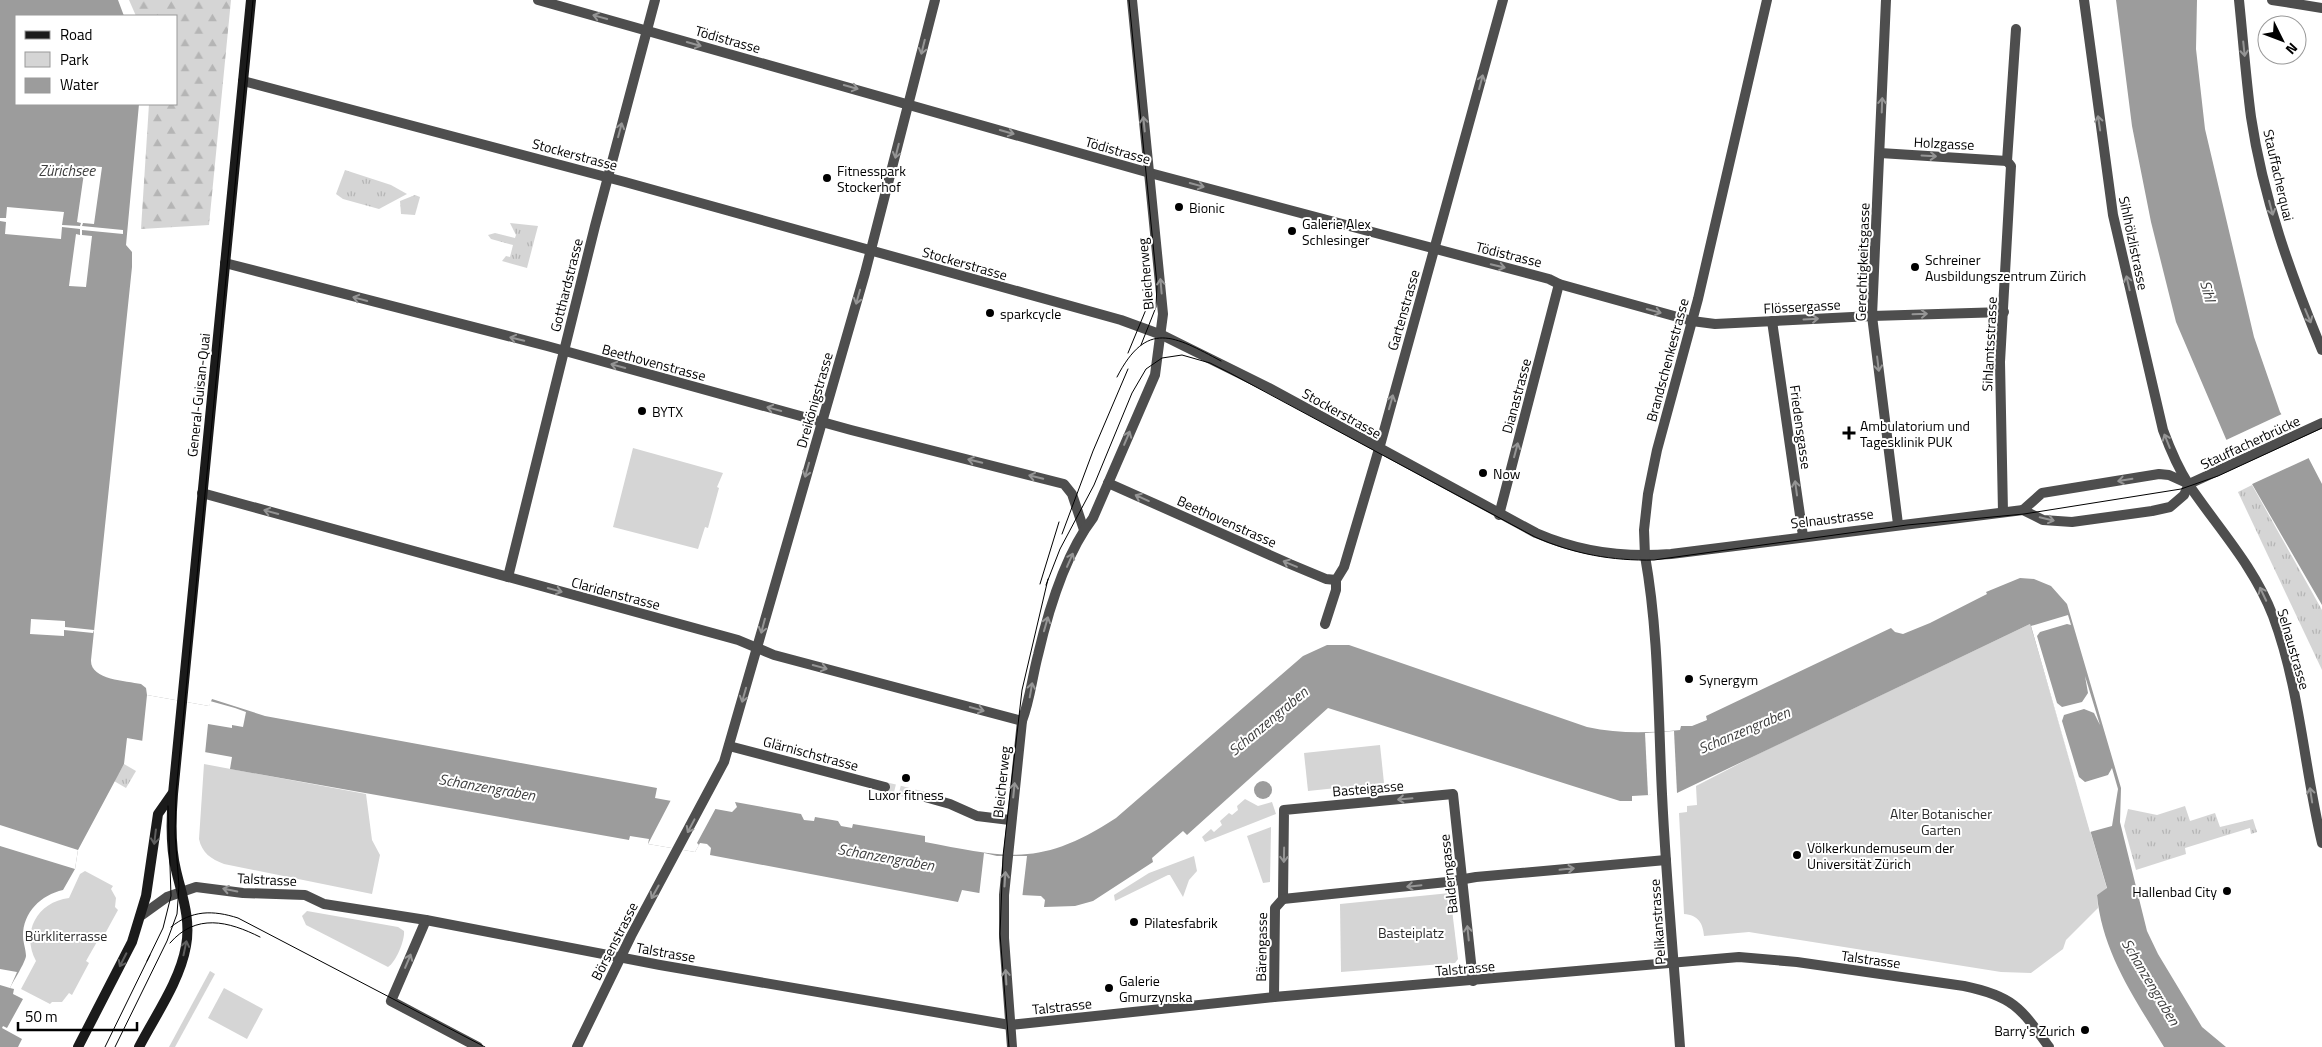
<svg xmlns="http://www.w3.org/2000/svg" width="2322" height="1047" viewBox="0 0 2322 1047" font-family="'Titillium Web',sans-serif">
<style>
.grass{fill:url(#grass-tufts)}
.forest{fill:url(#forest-firs)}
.green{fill:#d5d5d5}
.water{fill:#9c9c9c}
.pier{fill:#fff}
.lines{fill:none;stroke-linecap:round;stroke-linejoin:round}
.minor-tunnel{stroke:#d9d9d9;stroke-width:10;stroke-dasharray:10 5;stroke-linecap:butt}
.minor{stroke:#4e4e4e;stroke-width:10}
.tertiary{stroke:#4e4e4e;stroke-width:10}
.secondary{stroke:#1b1b1b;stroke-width:10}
.tram{stroke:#000;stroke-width:1}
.oneway{stroke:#959595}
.oneway2{stroke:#5f5f5f}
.poi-dot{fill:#000;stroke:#fff;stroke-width:2}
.labels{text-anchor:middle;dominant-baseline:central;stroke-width:4;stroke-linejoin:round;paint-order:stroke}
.street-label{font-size:14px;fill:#000;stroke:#fff}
.poi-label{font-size:14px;fill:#000;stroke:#fff;text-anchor:start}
.park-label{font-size:14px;fill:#2c2c2c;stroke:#fff}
.water-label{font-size:15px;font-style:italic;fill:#3d3d3d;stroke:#fff}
</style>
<defs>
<pattern id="grass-tufts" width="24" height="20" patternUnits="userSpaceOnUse" patternTransform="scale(1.25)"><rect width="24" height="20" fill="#d5d5d5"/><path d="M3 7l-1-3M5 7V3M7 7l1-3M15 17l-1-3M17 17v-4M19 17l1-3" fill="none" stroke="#b5b5b5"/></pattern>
<pattern id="forest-firs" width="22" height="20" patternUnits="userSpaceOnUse" patternTransform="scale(1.25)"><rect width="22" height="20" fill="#d5d5d5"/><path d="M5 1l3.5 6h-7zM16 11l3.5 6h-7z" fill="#b5b5b5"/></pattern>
</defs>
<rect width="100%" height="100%" fill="#fff"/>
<g class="grass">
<path d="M345,170L391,185L407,194L379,209L343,199L336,194Z"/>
<path d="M415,195L420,197L415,215L401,214L400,201Z"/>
<path d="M510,223L538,226L527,268L502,261L506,256L510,257L513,245L491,239L488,235L495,233L515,238L516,235Z"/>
<path d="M2252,485L2322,610V670L2238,492Z"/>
<path d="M124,764L136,771L126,788L114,781Z"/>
<path d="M2185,806L2190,821L2215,813L2220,827L2253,819L2257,832L2251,834L2250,828L2185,848L2186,854L2136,870L2124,826L2128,809L2157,815Z"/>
</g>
<path class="forest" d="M129,0H231L209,225L141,229L149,104H176V16H136Z"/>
<g class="green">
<path d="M633,448L723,473L717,487L719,488L708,528L705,527L698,549L613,527Z"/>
<path d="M2030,624L2107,889L2097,895L2098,908L2066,940L2063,949L2031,973L2001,972L1749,932L1704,936C1703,923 1698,915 1684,914L1679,813L1687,812V806L1697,805L1696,786L1756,755Z"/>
<path d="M1380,745L1384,783L1308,791L1304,753Z"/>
<path d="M204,764L366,794L372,840L380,855L372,894L224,864C211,859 202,853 199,839Z"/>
<path d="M1245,799L1258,806L1272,802L1276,814L1205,842L1202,837L1211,829L1214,832L1222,825L1220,821L1229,813L1232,815L1238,810L1237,806Z"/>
<path d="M1271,827L1270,882L1263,883L1247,836Z"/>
<path d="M1194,856L1197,871L1189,880L1183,897L1170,875H1168L1115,901L1114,895L1149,873Z"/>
<path d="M85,871L113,886L111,889L116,898L115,907L118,910L101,941L98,940L86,961L89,963L72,995L69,993L62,1002H52L50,1004L21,989L36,961C21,932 37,902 69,898L80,874Z"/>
<path d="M1450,893L1458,959L1455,963L1341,972L1340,904Z"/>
<path d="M307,911L398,927L404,931C405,940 396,962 388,967L306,925L302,916Z"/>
<path d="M210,971L215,974L175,1047H169Z"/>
<path d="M224,988L263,1009L247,1039L208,1018Z"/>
</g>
<g class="water">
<path d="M0,0H118L124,16H16V104H139L126,245L132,252V267L91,660C90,680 126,681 141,684L146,688L147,695L209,706L212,699L265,716L657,788L655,798L732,812L737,807L735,802L801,814L804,820L814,821L815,817L838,821L841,826L852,828L853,824L925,836V842C1008,858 1041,867 1116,818L1303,656L1327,645H1349L1587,727C1619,734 1648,733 1680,730L1681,726H1692L1707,720L1706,716L1891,628L1895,632L1903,634L1930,623L1987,594L1986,592L2020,578L2034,579L2051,586L2067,604L2121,788L2120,822L2147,931L2158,954L2202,1027L2226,1047H2164C2135,999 2102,952 2097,895L2107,888L2030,624L1677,793L1653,791L1650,795L1632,796V801H1620L1328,708L1187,835L1183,831L1152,858L1153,862L1093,901L1075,906L1044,907L1045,900L1041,896L979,893L962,890L958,902L710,855L711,848L707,844L700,843L695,852L648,844L649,839L630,836L629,840L230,769L232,757L127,738L124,764L78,850L75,869L63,890C41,895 23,912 23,936C23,942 26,950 26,956C25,963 14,980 10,988L14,989L13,994L23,999L7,1028L3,1026L2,1028L22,1039L18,1047H0Z"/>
<path d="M2116,0H2197L2196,49L2205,129L2254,337L2280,412L2308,457L2322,484V605L2226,439L2176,322L2151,222L2132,126Z"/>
<circle cx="1263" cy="790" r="9"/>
</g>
<g class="pier">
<path d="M85,166L102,167L94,224L83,223L82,226L123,230V234L82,230V235L92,236L86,287L69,286L76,234L80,235V229L62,227L61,239L5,234L6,222L0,221V218H6L7,207L64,212L62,225L80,226L81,223L77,222Z"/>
<path d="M2284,413L2311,457L2250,485L2224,441Z"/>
<path d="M2068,615L2071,625L2067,624L2040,632L2037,636L2057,703L2062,707L2082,702L2088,693L2085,676L2100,725L2094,713L2084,709L2064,715L2062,721L2079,777L2085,782L2108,775L2112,768L2118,789L2112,826L2090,832L2031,626Z"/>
<path d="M31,619L65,621V627L94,630L93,633L64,630V636L30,634Z"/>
<path d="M147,695L209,706L210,701L235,708L246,712L243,727L232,725V728L208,724L205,754L142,743Z"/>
<path d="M1674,731L1677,793L1648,795L1645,733Z"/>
<path d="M672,798L717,806L697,843L699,845L695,852L648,844Z"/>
<path d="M0,825L78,850L75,869L0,846Z"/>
<path d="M984,853L997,856H1027L1022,899L979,896Z"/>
<path d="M0,969L17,972L10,988L0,985Z"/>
</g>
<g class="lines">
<path class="minor-tunnel" d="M885,787L925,797"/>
<g class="minor">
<path d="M538,0L1150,173L1549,279L1559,284L1692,321L1715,324L1872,316L2004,312"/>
<path d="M1886,0L1872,316L1898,524"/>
<path d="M2272,0L2322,8"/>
<path d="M1880,153L2007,161"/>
<path d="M225,263L547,346L851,430L1064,484L1072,494L1084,530"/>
<path d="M1772,321L1803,536"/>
<path d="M1108,483L1290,564L1326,579L1336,580"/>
<path d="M202,493L738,640L774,655L1022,721"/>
<path d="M2003,512L2000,362L2011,166L2007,161L2016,29"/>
<path d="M1499,515L1559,284"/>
<path d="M1645,556C1659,634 1658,715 1662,794C1666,878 1674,963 1680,1047"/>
<path d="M508,577L595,226L655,0"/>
<path d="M1325,624L1336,590V580L1344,567L1379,449L1503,0"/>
<path d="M729,746L885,787"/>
<path d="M925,797L950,804L977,816L1010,820"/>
<path d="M1283,899L1284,810L1453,794L1473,981"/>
<path d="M1283,899L1447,882L1476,877L1666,860"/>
<path d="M426,920L391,1001L478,1047"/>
<path d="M1274,997L1275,908L1283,899"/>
<path d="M577,1047L631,936L724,762L865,273L935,0"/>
<path d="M1012,1047L1004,938V895L1022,721C1030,700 1032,678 1038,655C1048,612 1066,553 1093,518L1155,375L1163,314L1132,0"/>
</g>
<g class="tertiary">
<path d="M2084,0L2113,215L2163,430C2170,449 2178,468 2189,485C2218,528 2254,566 2273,616C2300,688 2304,768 2322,843"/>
<path d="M2239,0C2243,39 2246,79 2251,117C2263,198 2291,275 2322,350"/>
<path d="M243,81L625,182L1121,320L1162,335L1269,388L1536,533C1580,552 1623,558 1671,554L2023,510L2043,520L2072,522L2152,511L2170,507L2184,495L2189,484"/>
<path d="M2189,484L2322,423"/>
<path d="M2023,510L2042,493L2159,474L2169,475L2189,484"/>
<path d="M1645,556L1644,530L1648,494L1657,450L1698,299L1767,0"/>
<path d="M142,915L167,897L196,887L243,893L305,895L324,904L426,920L660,965L1010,1025L1274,997L1739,957L1797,962L1964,986C2013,996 2021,1008 2049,1047"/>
</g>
<g class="secondary">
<path d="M78,1047L132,942L146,896L158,814L172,794"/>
<path d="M139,1047C155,1016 180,981 186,946C191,919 182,896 176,870C170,846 171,819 173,794L251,0"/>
</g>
<g class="tram">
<path d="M1129,0L1157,284L1156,307L1141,345"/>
<path d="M1128,353L1147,307L1149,269"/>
<path d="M1117,377C1147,319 1174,336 1221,361"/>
<path d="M1062,534L1093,451L1128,369"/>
<path d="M1040,584L1059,522"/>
<path d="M1046,585L1060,549L1094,485L1132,393L1146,369L1162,358L1182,355L1210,363L1230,373L1535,537C1574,554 1612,561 1654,560L1907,525L2024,514L2181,489L2218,476L2322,428"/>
<path d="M171,927C192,910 213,910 238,918L485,1047"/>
<path d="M170,943C196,913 228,921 260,937"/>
<path d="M147,961L163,928L171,896L168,806"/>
<path d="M105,1047L150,955"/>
<path d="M115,1047L167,941L177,914L179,886L175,834L176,792L253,0"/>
<path d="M1009,1047L1000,934L1003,856L1022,690L1048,579"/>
</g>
</g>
<defs><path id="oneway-shaft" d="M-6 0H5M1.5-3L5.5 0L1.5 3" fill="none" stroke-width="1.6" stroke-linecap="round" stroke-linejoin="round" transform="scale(1.25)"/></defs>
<g class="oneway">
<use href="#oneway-shaft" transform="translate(600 17) rotate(-165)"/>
<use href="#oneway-shaft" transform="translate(694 44) rotate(16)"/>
<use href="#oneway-shaft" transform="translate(923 47) rotate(104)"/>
<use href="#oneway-shaft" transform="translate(2244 49) rotate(84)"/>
<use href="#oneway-shaft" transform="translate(1481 82) rotate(-75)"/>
<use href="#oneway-shaft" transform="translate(851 87) rotate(16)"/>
<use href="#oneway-shaft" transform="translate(1882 105) rotate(-88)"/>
<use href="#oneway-shaft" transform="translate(2099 123) rotate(-99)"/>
<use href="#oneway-shaft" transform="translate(1144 124) rotate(-96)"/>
<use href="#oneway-shaft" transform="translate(620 130) rotate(-75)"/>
<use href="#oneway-shaft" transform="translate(1007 132) rotate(16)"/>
<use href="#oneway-shaft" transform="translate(897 151) rotate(104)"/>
<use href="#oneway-shaft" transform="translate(1929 156) rotate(3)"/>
<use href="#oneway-shaft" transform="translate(1197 185) rotate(15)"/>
<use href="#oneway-shaft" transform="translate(2271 208) rotate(75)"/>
<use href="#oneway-shaft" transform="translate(1498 266) rotate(14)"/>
<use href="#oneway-shaft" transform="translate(2128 283) rotate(-103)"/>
<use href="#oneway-shaft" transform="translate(1161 286) rotate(-95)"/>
<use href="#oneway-shaft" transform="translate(858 297) rotate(106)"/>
<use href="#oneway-shaft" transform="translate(360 299) rotate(-165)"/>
<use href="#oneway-shaft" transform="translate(1654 311) rotate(15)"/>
<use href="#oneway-shaft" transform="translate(1920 314) rotate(-2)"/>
<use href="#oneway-shaft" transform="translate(2308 316) rotate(67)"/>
<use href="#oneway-shaft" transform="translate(1811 319) rotate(-3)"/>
<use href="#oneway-shaft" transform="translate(517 339) rotate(-166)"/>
<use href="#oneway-shaft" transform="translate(1878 364) rotate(83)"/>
<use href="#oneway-shaft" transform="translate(618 366) rotate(-165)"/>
<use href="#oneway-shaft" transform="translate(1391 402) rotate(-74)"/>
<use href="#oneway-shaft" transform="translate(774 409) rotate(-165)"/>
<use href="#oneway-shaft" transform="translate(1127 438) rotate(-67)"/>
<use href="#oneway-shaft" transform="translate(2167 441) rotate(-112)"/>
<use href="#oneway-shaft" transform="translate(1516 450) rotate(-75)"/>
<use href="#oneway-shaft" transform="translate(975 461) rotate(-166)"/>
<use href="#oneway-shaft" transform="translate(807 470) rotate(106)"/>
<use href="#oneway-shaft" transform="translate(1036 477) rotate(-166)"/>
<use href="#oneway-shaft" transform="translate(2125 480) rotate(171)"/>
<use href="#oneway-shaft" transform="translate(1796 488) rotate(-98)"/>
<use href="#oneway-shaft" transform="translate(1142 498) rotate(-156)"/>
<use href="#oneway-shaft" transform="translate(271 512) rotate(-165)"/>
<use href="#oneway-shaft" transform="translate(2047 519) rotate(13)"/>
<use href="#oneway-shaft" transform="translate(1070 560) rotate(-66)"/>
<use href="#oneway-shaft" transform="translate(1290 564) rotate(-157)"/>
<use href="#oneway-shaft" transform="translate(555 590) rotate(15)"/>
<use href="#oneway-shaft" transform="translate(2263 594) rotate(-115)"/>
<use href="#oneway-shaft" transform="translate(1046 624) rotate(-74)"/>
<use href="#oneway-shaft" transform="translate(763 626) rotate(105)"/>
<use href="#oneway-shaft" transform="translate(820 667) rotate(15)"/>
<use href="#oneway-shaft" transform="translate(1031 690) rotate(-80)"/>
<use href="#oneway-shaft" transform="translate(744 695) rotate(106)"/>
<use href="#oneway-shaft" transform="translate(977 709) rotate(15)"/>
<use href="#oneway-shaft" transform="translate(1014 790) rotate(-84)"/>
<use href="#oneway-shaft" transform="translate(2311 795) rotate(-99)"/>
<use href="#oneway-shaft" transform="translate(1405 799) rotate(175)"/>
<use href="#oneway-shaft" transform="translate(691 826) rotate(118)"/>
<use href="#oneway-shaft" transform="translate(1284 855) rotate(91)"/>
<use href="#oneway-shaft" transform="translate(1567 869) rotate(-6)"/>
<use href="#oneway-shaft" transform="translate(1005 879) rotate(-86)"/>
<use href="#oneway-shaft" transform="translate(1414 886) rotate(174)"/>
<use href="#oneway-shaft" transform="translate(230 890) rotate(-168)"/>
<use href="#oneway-shaft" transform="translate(655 892) rotate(119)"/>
<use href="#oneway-shaft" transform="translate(1468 933) rotate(-96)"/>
<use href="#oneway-shaft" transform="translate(408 961) rotate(-67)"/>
<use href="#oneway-shaft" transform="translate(1006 977) rotate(-93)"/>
</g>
<g class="oneway2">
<use href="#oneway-shaft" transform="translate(155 837) rotate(97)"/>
<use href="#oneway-shaft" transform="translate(185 948) rotate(-78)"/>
<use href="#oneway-shaft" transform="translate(123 960) rotate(117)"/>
</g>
<g class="poi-dot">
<circle cx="827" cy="178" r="5"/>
<circle cx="1179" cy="207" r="5"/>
<circle cx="1292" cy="231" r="5"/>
<circle cx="1915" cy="267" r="5"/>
<circle cx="990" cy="313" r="5"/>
<circle cx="642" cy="411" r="5"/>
<path d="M1846.5 425.5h5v5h5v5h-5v5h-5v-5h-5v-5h5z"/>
<circle cx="1483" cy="473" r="5"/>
<circle cx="1689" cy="679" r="5"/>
<circle cx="906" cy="778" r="5"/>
<circle cx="1797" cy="855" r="5"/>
<circle cx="2227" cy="891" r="5"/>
<circle cx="1134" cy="922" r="5"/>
<circle cx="1109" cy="988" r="5"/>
<circle cx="2085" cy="1030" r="5"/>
</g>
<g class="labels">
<g class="street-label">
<text transform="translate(728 39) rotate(16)">Tödistrasse</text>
<text transform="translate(1944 143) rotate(3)">Holzgasse</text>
<text transform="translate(1118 150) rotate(16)">Tödistrasse</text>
<text transform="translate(575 154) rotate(15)">Stockerstrasse</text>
<text transform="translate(2279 175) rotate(77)">Stauffacherquai</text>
<text transform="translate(2134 243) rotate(78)">Sihlhölzlistrasse</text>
<text transform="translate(1509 254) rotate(14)">Tödistrasse</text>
<text transform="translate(1862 262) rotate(-88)">Gerechtigkeitsgasse</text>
<text transform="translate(965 263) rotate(16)">Stockerstrasse</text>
<text transform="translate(1145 274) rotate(-95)">Bleicherweg</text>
<text transform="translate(566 285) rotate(-76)">Gotthardstrasse</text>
<text transform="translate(1802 306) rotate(-3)">Flössergasse</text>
<text transform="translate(1403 310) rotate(-74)">Gartenstrasse</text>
<text transform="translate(1989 344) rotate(-87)">Sihlamtsstrasse</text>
<text transform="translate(1667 360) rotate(-75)">Brandschenkestrasse</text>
<text transform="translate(654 362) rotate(15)">Beethovenstrasse</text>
<text transform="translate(198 395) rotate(-84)">General-Guisan-Quai</text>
<text transform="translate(1516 396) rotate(-75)">Dianastrasse</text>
<text transform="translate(814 400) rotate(-74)">Dreikönigstrasse</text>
<text transform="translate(1342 413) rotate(29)">Stockerstrasse</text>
<text transform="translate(1801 427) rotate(82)">Friedensgasse</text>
<text transform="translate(2250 442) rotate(-25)">Stauffacherbrücke</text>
<text transform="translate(1832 518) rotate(-7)">Selnaustrasse</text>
<text transform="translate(1227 521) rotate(24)">Beethovenstrasse</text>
<text transform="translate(616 593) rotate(15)">Claridenstrasse</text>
<text transform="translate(2294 649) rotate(74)">Selnaustrasse</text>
<text transform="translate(811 753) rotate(15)">Glärnischstrasse</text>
<text transform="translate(1001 782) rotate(-84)">Bleicherweg</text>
<text transform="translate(1368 788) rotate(-5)">Basteigasse</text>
<text transform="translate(1448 874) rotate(-96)">Balderngasse</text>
<text transform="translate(267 879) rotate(3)">Talstrasse</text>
<text transform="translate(1657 922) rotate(-94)">Pelikanstrasse</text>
<text transform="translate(614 941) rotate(-63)">Börsenstrasse</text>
<text transform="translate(1261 947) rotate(-89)">Bärengasse</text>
<text transform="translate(666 952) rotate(10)">Talstrasse</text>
<text transform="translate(1871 959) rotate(8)">Talstrasse</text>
<text transform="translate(1465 968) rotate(-5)">Talstrasse</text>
<text transform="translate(1062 1006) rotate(-6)">Talstrasse</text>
</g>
<g class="poi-label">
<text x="837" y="170">Fitnesspark<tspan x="837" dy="16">Stockerhof</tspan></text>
<text x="1189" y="207">Bionic</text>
<text x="1302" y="223">Galerie Alex<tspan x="1302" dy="16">Schlesinger</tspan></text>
<text x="1925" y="259">Schreiner<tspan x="1925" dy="16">Ausbildungszentrum Zürich</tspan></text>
<text x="1000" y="313">sparkcycle</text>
<text x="652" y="411">BYTX</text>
<text x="1860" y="425">Ambulatorium und<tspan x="1860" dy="16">Tagesklinik PUK</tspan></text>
<text x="1493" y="473">Now</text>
<text x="1699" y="679">Synergym</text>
<text x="906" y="794" text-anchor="middle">Luxor fitness</text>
<text x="1807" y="847">Völkerkundemuseum der<tspan x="1807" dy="16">Universität Zürich</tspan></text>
<text x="2217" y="891" text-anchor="end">Hallenbad City</text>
<text x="1144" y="922">Pilatesfabrik</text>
<text x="1119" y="980">Galerie<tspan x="1119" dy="16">Gmurzynska</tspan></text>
<text x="2075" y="1030" text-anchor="end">Barry's Zurich</text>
</g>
<g class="park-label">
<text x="1941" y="813">Alter Botanischer<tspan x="1941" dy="16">Garten</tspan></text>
<text x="1411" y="932">Basteiplatz</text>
<text x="66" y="935">Bürkliterrasse</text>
</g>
<g class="water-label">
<text x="67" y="170">Zürichsee</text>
<text transform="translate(2208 291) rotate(75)">Sihl</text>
<text transform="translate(1268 721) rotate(-40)">Schanzengraben</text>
<text transform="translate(1744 730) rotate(-23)">Schanzengraben</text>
<text transform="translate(487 787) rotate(10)">Schanzengraben</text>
<text transform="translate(886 857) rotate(10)">Schanzengraben</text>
<text transform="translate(2151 982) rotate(59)">Schanzengraben</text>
</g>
</g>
<rect x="15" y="15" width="162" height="90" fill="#ffffff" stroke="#999999"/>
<rect x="25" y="31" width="25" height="8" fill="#1b1b1b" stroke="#999999"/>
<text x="60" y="40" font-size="15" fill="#000000">Road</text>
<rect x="25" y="52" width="25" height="15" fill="#d5d5d5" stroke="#999999"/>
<text x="60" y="65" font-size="15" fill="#000000">Park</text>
<rect x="25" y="78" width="25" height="15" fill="#9c9c9c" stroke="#999999"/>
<text x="60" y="90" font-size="15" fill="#000000">Water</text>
<g transform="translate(2282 40) rotate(132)"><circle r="24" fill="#ffffff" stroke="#999999"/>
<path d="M0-4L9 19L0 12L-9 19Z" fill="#000000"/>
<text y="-8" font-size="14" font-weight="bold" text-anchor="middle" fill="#000000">N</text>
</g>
<path d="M18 1022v8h119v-8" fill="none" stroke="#000000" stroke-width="2.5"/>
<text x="25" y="1022" font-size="15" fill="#000000" stroke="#ffffff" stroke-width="4" paint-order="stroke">50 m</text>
</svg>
